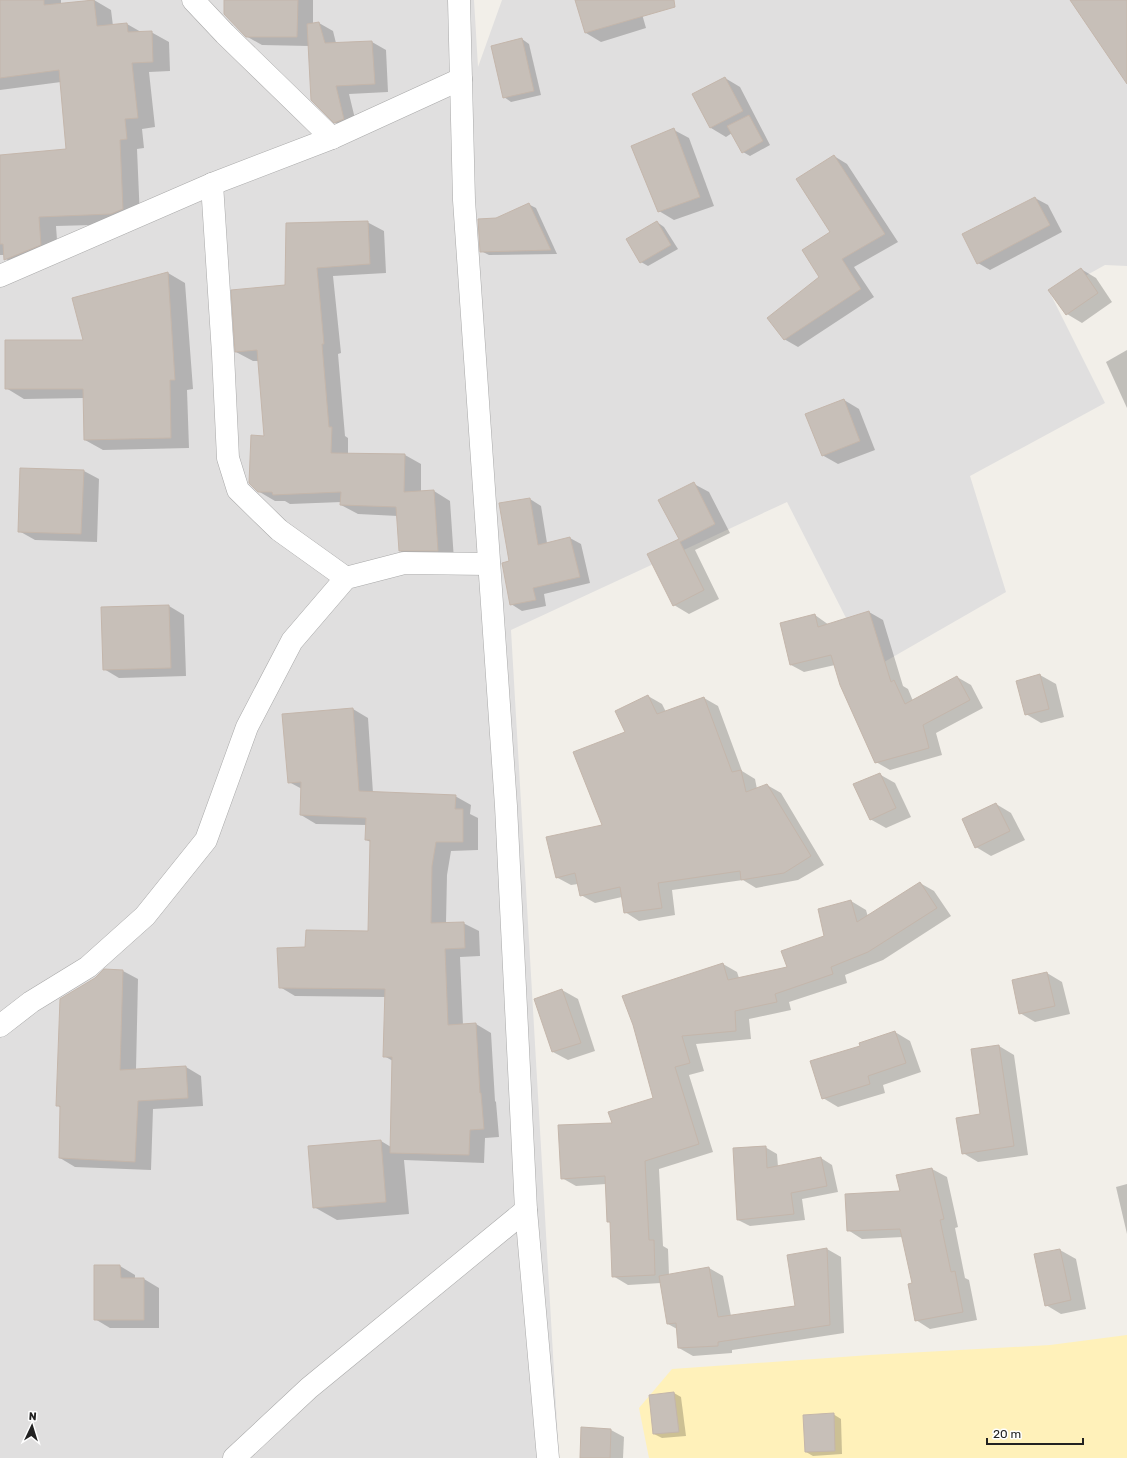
<svg xmlns="http://www.w3.org/2000/svg" width="1127" height="1458" viewBox="0 0 1127 1458" font-family="Rubik,sans-serif">
<style>
.residential{fill:#e0dfdf}
.sand{fill:#fff1ba}
.shadow{fill:#0003}
.building{fill:#c7bfb8;stroke:#c4b6ab}
.lines{fill:none;stroke-linecap:round;stroke-linejoin:round}
.minor-casing{stroke:#a9a9a9;stroke-width:23}
.minor{stroke:#fff;stroke-width:22}
</style>
<rect width="100%" height="100%" fill="#f2efe9"/>
<path class="residential" d="M0,0H474L478,67L502,0H1127V266L1105,265L1051,295L1105,403L970,476L1006,592L872,669L787,502L511,630L559,1458H0Z"/>
<path class="sand" d="M1127,1335V1458H649L639,1408L672,1369L870,1355L1050,1345Z"/>
<g class="shadow">
<path d="M0,0H61V4L94,0L111,10L113,26L127,24L141,32H151L169,42L170,71L149,72L155,127L142,129L144,148L137,149L140,219L129,224L56,226L58,254L24,269L6,259V255H0V156L67,150L61,82L0,90Z"/>
<path d="M225,0H313V24L319,23L333,31L336,43L372,42L386,50L388,92L349,94L357,127L349,130L335,122L309,46L262,45L246,36Z"/>
<path d="M576,0H638L646,28L601,42L586,33Z"/>
<path d="M522,39L529,44L541,95L511,102L504,97Z"/>
<path d="M725,78L740,87L770,145L750,156L743,152L732,133L726,137L711,128L693,95Z"/>
<path d="M674,130L689,138L714,206L674,220L659,211Z"/>
<path d="M834,156L847,164L898,242L854,267L874,297L798,347L784,339L821,277L832,233Z"/>
<path d="M1035,198L1048,205L1062,232L990,270L978,263Z"/>
<path d="M528,204L536,208L557,254L489,255L481,251L496,219Z"/>
<path d="M367,222L384,231L386,273L333,276L341,353L338,354L345,436L348,438V454L405,455L421,464V492L434,491L450,501L454,560H416L400,551L398,516L358,514L341,505L342,502L290,504L285,501H275L258,491L265,437L259,361H253L236,352L286,286Z"/>
<path d="M657,222L664,227L678,249L648,266L641,262Z"/>
<path d="M1081,269L1096,278L1112,302L1082,323L1067,314Z"/>
<path d="M168,273L185,283L193,389L187,390L189,448L103,450L85,440L84,398L24,399L6,388L84,341Z"/>
<path d="M1127,350V408L1106,362Z"/>
<path d="M844,400L859,409L875,450L838,464L822,455Z"/>
<path d="M84,471L99,479L97,542L35,540L19,531Z"/>
<path d="M694,484L709,492L730,533L695,550L719,599L689,614L674,605L680,539Z"/>
<path d="M530,499L541,506L547,543L570,538L581,544L590,583L544,594L546,606L522,611L511,604L510,562Z"/>
<path d="M169,606L184,615L186,676L119,678L104,669Z"/>
<path d="M869,612L883,620L903,686L908,689L913,701L957,677L971,685L983,708L936,733L942,755L890,770L876,762L835,665L804,672L791,665L815,615L829,625Z"/>
<path d="M1040,675L1056,684L1064,717L1041,723L1026,714Z"/>
<path d="M648,696L662,704L666,712L704,698L718,706L742,771L755,779L757,789L767,785L781,793L824,865L798,880L756,888L743,880L672,890L675,915L639,921L625,912L622,897L595,903L581,895L578,884L571,885L556,877L603,826L626,732Z"/>
<path d="M353,709L368,718L373,793L455,796L471,805L470,814L478,818V850L451,851L447,875L446,923H463L479,931L480,956L460,957L463,1025L476,1024L491,1033L495,1101L496,1102L499,1137L485,1138L484,1163L404,1160L409,1214L337,1220L314,1207L309,1147L381,1141L391,1147L393,1061L384,1056L386,997L295,996L280,987L306,948L369,932L371,842L366,840L367,825L316,824L301,815L302,789L289,782Z"/>
<path d="M879,774L895,783L911,817L886,828L870,819Z"/>
<path d="M996,804L1011,813L1025,840L991,856L976,847Z"/>
<path d="M920,883L934,891L951,916L883,960L845,975L847,983L789,1002L791,1010L749,1019L751,1039L696,1044L704,1071L689,1075L713,1152L659,1169L663,1246L668,1249L669,1275L709,1268L723,1276L731,1316L797,1306L827,1249L841,1257L844,1333L732,1350V1353L693,1356L679,1348L677,1329L668,1324L661,1283L628,1285L613,1276L611,1223L608,1221L606,1184L576,1186L562,1178L613,1124L654,1099L634,1025L723,964L737,972L739,978L788,968L825,936L851,901L866,910L868,917Z"/>
<path d="M123,971L138,979L136,1070L186,1067L201,1076L203,1106L153,1109L151,1170L75,1167L60,1158L61,1108L57,1105L95,978Z"/>
<path d="M1047,973L1062,982L1070,1014L1035,1022L1020,1013Z"/>
<path d="M562,990L578,999L595,1051L568,1060L553,1052Z"/>
<path d="M895,1032L910,1041L921,1072L883,1085L885,1093L838,1107L823,1098L861,1046Z"/>
<path d="M999,1046L1014,1055L1028,1155L978,1162L963,1153L982,1115Z"/>
<path d="M765,1147L777,1154L778,1167L821,1158L832,1165L838,1192L802,1199L805,1220L750,1226L738,1220Z"/>
<path d="M932,1169L947,1177L958,1227L955,1228L965,1278L969,1280L977,1320L930,1329L916,1320L914,1284L903,1237L862,1239L848,1230L901,1192L898,1176Z"/>
<path d="M1127,1184V1234L1116,1187Z"/>
<path d="M1060,1250L1076,1259L1086,1309L1061,1314L1046,1305L1035,1255Z"/>
<path d="M120,1266L135,1275V1279H144L159,1288V1328H110L95,1319Z"/>
<path d="M674,1393L681,1397L686,1436L662,1438L654,1434Z"/>
<path d="M833,1414L841,1419L842,1454L813,1456L806,1452Z"/>
<path d="M611,1430L624,1437L623,1458H581Z"/>
</g>
<g class="building">
<path d="M0,0H44V5L94,0L97,26L127,23L128,32L152,31L153,62L132,63L138,118L125,119L127,139L120,140L123,209L111,214L39,217L41,245L4,260L3,244H0V155L66,149L59,70L0,78Z"/>
<path d="M224,0H298L297,37H246L224,14Z"/>
<path d="M575,0H674L675,7L585,33Z"/>
<path d="M1070,0H1127V84Z"/>
<path d="M319,22L325,43L372,41L375,84L336,86L344,119L334,123L311,100L307,24Z"/>
<path d="M522,38L534,91L503,98L491,46Z"/>
<path d="M725,77L743,111L710,128L692,94Z"/>
<path d="M749,115L763,141L742,153L727,126Z"/>
<path d="M674,128L700,197L658,212L631,146Z"/>
<path d="M834,155L885,234L842,259L861,289L784,340L767,318L819,277L802,250L830,232L796,179Z"/>
<path d="M1035,197L1050,225L977,264L962,234Z"/>
<path d="M529,203L551,250L480,252L478,219L496,218Z"/>
<path d="M368,221L370,264L317,268L324,344H322L329,427H332L331,453L405,454L404,492L434,490L438,551H399L396,507L340,505L341,492L273,495L272,492H258L249,483L251,435L264,436L257,350L235,352L231,290L285,285L286,223Z"/>
<path d="M657,221L671,245L640,263L626,239Z"/>
<path d="M1081,268L1098,293L1066,315L1048,290Z"/>
<path d="M168,272L175,380H170L171,438L84,440L83,389H5V340H83L72,298Z"/>
<path d="M844,399L860,441L822,456L805,414Z"/>
<path d="M20,468L84,470L81,534L18,532Z"/>
<path d="M694,482L715,524L680,542L704,590L673,606L647,554L679,539L658,500Z"/>
<path d="M530,498L538,545L570,537L580,577L533,588L536,600L510,605L502,563L509,561L499,503Z"/>
<path d="M169,605L171,668L103,670L101,607Z"/>
<path d="M869,611L891,682L894,680L905,704L957,676L970,700L923,725L929,748L875,763L840,685L831,655L790,665L780,623L815,614L818,627Z"/>
<path d="M1040,674L1049,709L1025,715L1016,681Z"/>
<path d="M648,695L657,714L704,697L732,772L741,770L746,792L767,784L811,856L784,873L741,880L740,871L658,883L662,908L624,913L620,887L580,896L575,873L556,878L546,837L602,825L573,752L625,732L615,711Z"/>
<path d="M353,708L359,791L456,795L455,809H463V842H436L432,866L431,923L464,922L465,948L445,949L448,1025L476,1023L480,1093H481L484,1129L470,1130L469,1155L390,1153L392,1057H383L385,989L279,988L277,948L305,947L306,930L368,931L370,840H365L366,818L300,815L301,782L288,783L282,714Z"/>
<path d="M880,773L896,808L870,820L853,784Z"/>
<path d="M996,803L1010,831L975,848L962,819Z"/>
<path d="M920,882L937,908L868,952L831,967L833,974L775,994L777,1002L735,1011L736,1031L682,1036L690,1063L675,1067L699,1144L645,1161L649,1240H654L655,1275L612,1277L610,1222H607L605,1176L561,1179L558,1125L612,1123L608,1112L653,1098L633,1025L622,996L723,963L728,980L787,967L781,951L824,936L818,909L851,900L857,922Z"/>
<path d="M104,969L123,970L120,1070L186,1066L188,1098L138,1101L135,1162L59,1158L60,1106H56L60,999L95,978Z"/>
<path d="M1047,972L1055,1006L1019,1014L1012,980Z"/>
<path d="M562,989L581,1043L552,1052L534,999Z"/>
<path d="M895,1031L906,1063L868,1076L870,1084L822,1099L810,1061L860,1046L859,1043Z"/>
<path d="M999,1045L1014,1146L962,1154L956,1118L980,1114L971,1049Z"/>
<path d="M381,1140L386,1202L313,1208L308,1146Z"/>
<path d="M766,1146L767,1168L821,1157L827,1186L791,1193L794,1214L737,1220L733,1148Z"/>
<path d="M932,1168L944,1219L940,1220L951,1272L955,1271L963,1312L915,1321L908,1284L912,1283L900,1229L847,1231L845,1194L900,1191L896,1175Z"/>
<path d="M827,1248L830,1325L718,1342V1346L678,1348L676,1323L667,1324L659,1276L709,1267L718,1317L795,1306L787,1255Z"/>
<path d="M1060,1249L1071,1300L1045,1306L1034,1254Z"/>
<path d="M94,1265H120L121,1278H144V1320H94Z"/>
<path d="M674,1392L679,1432L653,1434L649,1395Z"/>
<path d="M834,1413L835,1451L805,1452L803,1415Z"/>
<path d="M581,1427L611,1429L610,1458H580Z"/>
</g>
<g class="lines">
<g class="minor-casing">
<g id="minor">
<path d="M193,0L225,34L332,138"/>
<path d="M459,0L464,200L506,806L526,1210L548,1458"/>
<path d="M212,184L223,354L228,458L238,490L279,530L346,578"/>
<path d="M0,276L212,184L332,138L461,79"/>
<path d="M0,1026L31,1002L88,967L145,916L206,840L247,727L292,641L346,578L404,563L489,564"/>
<path d="M234,1458L309,1388L526,1210"/>
</g>
</g>
<use href="#minor" class="minor"/>
</g>
<g transform="translate(32 1426) rotate(4)" stroke="#ffffff" stroke-width="3" paint-order="stroke">
<path d="M0-3L7 15L0 10L-7 15Z" fill="#222222"/>
<text y="-6" font-size="11" font-weight="bold" text-anchor="middle" fill="#222222">N</text>
</g>
<path d="M987 1438v6h96v-6" fill="none" stroke="#222222" stroke-width="2"/>
<text x="993" y="1438" font-size="12" fill="#222222" stroke="#ffffff" stroke-width="3" paint-order="stroke">20 m</text>
</svg>
